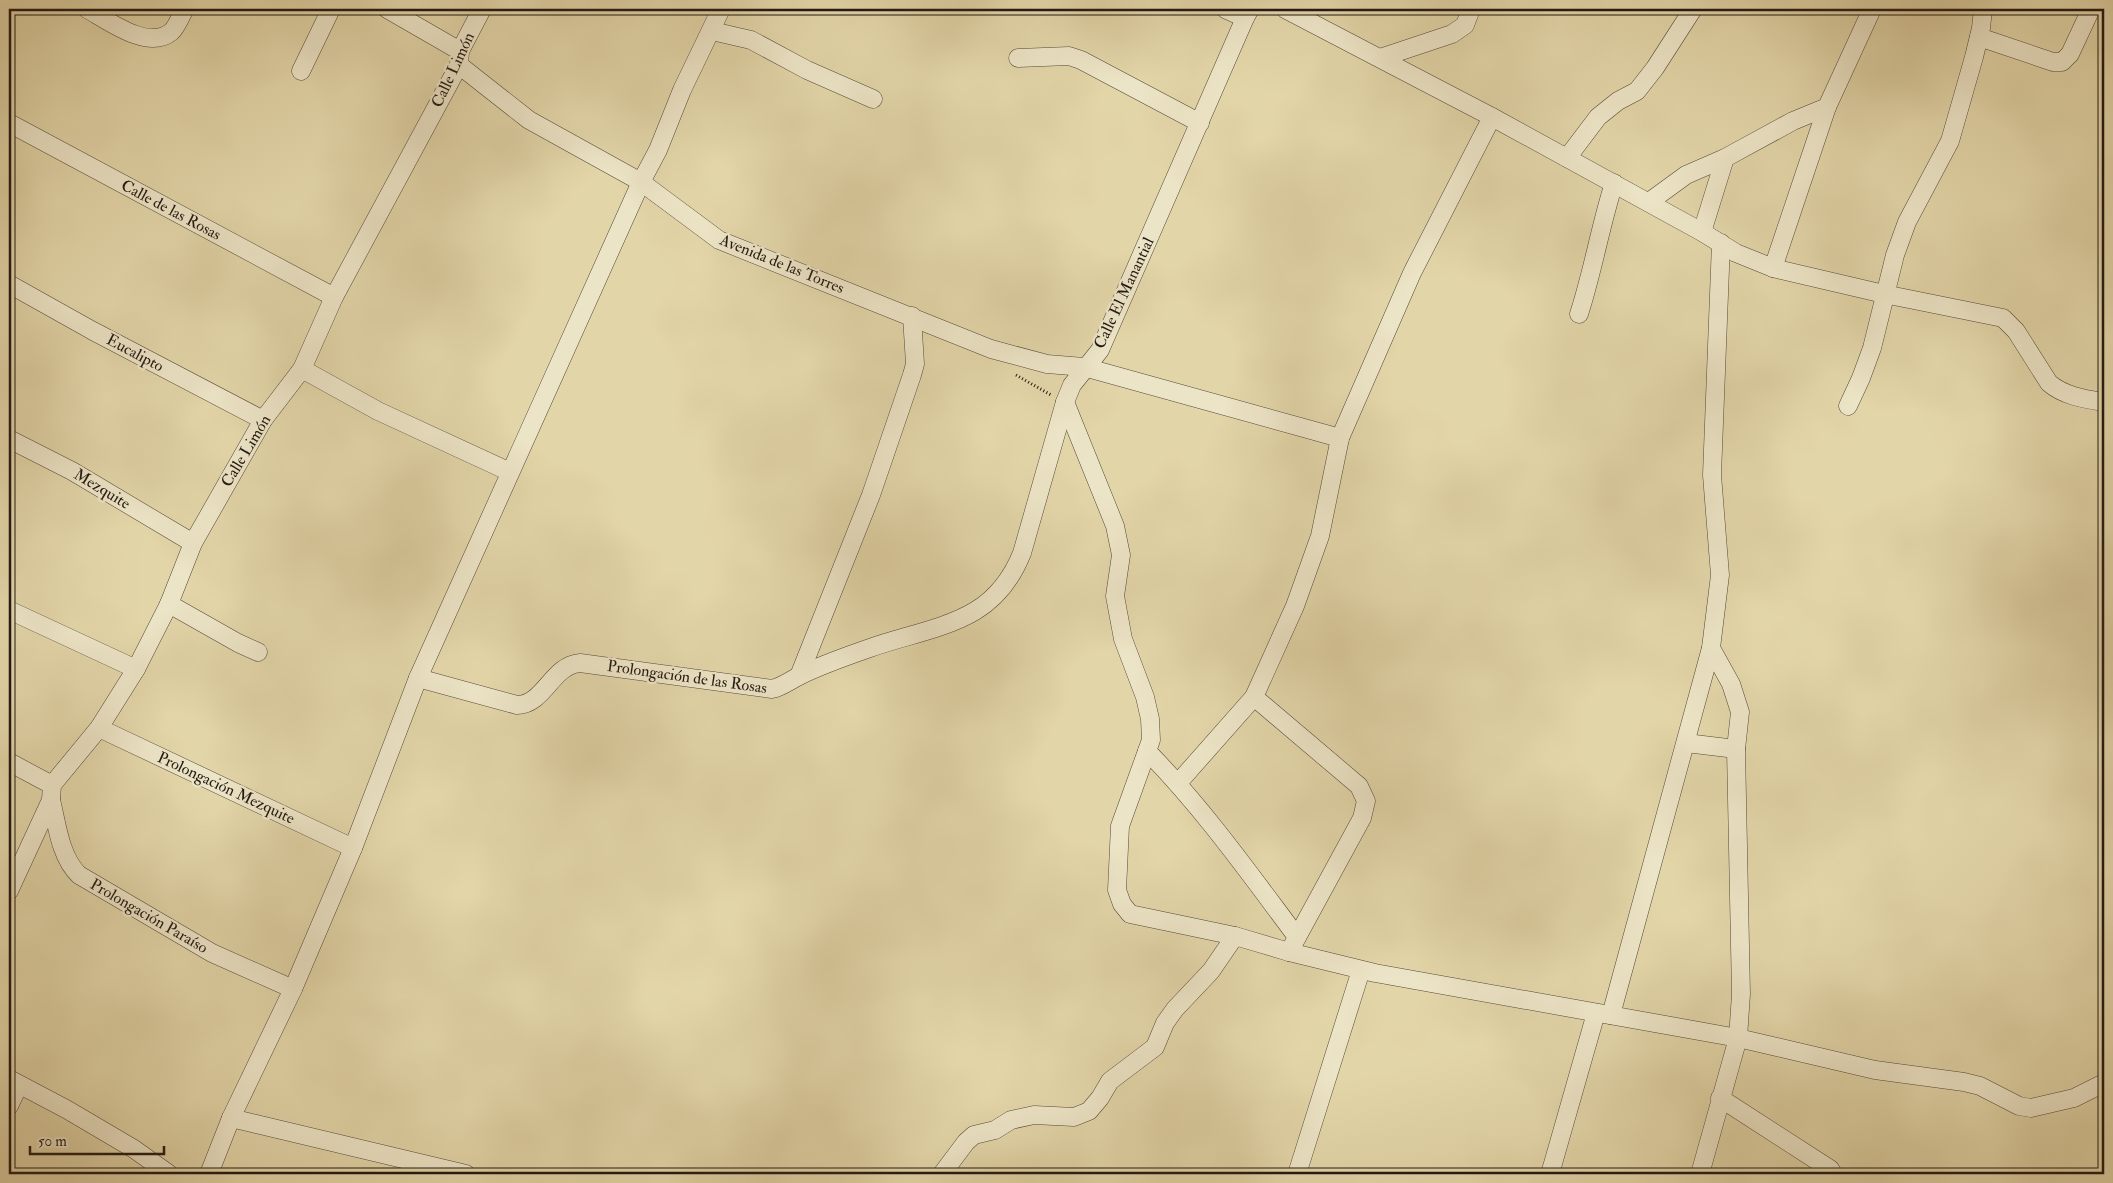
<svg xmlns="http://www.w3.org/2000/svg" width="2113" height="1183" viewBox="0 0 2113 1183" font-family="'IM FELL Double Pica',serif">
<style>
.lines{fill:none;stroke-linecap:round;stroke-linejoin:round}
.street-casing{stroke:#534838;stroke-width:19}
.path{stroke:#231913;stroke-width:3;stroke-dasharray:1 2.5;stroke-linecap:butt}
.street{stroke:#ece4c6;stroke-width:18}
.labels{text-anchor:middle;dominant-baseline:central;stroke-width:4.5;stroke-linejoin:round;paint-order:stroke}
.street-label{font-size:16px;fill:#231913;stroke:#ece4c6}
</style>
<rect width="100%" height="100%" fill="#e2d5a8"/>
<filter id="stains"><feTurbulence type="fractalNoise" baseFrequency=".004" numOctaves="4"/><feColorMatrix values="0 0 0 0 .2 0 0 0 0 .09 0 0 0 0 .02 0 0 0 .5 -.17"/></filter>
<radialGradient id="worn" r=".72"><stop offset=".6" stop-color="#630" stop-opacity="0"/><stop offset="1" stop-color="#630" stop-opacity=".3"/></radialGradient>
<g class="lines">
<g class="street-casing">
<g id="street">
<path d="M87,9C107,20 148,51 171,32C177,27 181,15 185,9"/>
<path d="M387,9L460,51"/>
<path d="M1225,9L1245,18"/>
<path d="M1285,9L1492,117L1702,232L1736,253L1773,268L1884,294L2003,318L2016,331L2049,383C2064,396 2085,399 2104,402"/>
<path d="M712,31L751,40L807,70L873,99"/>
<path d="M1979,37L2053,62H2062L2070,54L2091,9"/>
<path d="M1018,58L1069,56L1081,60L1200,123"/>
<path d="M1380,58L1452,34L1465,25L1471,9"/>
<path d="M459,65L529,120L641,182L719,240L991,349L1047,364L1084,367L1340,438"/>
<path d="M301,71L331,9"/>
<path d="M9,123L334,297"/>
<path d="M1567,158L1598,117L1618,101L1637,91L1655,68L1693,9"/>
<path d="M1649,202L1686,175L1725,158"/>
<path d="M1702,232L1725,158L1793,121L1827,107L1872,9"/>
<path d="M1773,268L1827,107"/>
<path d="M9,284L93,331L263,420"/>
<path d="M1579,314C1593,271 1600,227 1614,183"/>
<path d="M302,369L378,411L510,472"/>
<path d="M1065,402L1115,526L1121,555L1115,596L1123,639L1145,697L1150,719L1151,740L1120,826L1117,890L1122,904L1130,914L1235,936L1289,952L1375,973L1738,1038L1875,1070L1964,1082L1980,1086L2019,1106L2031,1108L2074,1098L2104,1083"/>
<path d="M1848,406L1861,378L1872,348L1895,255L1907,222L1950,141L1974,57L1981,28L1983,9"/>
<path d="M9,439L72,471L193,543"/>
<path d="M169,604L238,643L258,652"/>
<path d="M9,610L136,669"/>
<path d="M799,676L871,495L912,375L915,364L912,316"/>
<path d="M418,678L517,705C544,705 552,665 580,663L772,689C782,687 789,681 799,676C821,665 847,656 870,648C903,636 945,629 975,611C998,597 1012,578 1022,553L1065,402L1072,385L1100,350L1245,18L1250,9"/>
<path d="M1254,697L1359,786L1366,801L1362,818L1289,952"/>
<path d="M99,728L353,848"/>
<path d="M1686,743L1736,749"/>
<path d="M1147,751C1203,808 1249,873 1297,937"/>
<path d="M9,762L52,785"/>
<path d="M1178,783L1254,697L1295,606L1320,536L1340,438L1412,273L1492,117"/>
<path d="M51,800C57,824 60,857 79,875L212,953L293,989"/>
<path d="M9,891L51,800L52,785L99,728L136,669L169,604L193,543L263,420L302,369L334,297L459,65L460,51L482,9"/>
<path d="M1611,1015L1711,648"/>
<path d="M9,1079L66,1109L134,1149L169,1174"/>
<path d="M1720,1098L1830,1169L1833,1174"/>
<path d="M9,1106L19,1085"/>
<path d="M231,1118L466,1174"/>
<path d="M209,1174L231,1118L293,989L353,848L418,678L641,182L658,150L682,90L721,9"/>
<path d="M942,1174L966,1142L974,1135L995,1130L1011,1120L1034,1115L1074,1117L1089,1111L1100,1098L1110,1081L1155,1047L1165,1023L1175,1009L1211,971L1235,936"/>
<path d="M1297,1174L1361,970"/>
<path d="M1550,1174L1596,1013"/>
<path d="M1700,1174L1738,1038L1741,994L1736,749L1740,712L1731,684L1711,648L1720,575L1712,475L1721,243"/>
</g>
</g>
<path class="path" d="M1016,375L1051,395"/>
<use href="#street" class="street"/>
</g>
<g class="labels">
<g class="street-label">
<text transform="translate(453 70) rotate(-65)">Calle Limón</text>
<text transform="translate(171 210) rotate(28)">Calle de las Rosas</text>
<text transform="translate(782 264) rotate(22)">Avenida de las Torres</text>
<text transform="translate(1124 293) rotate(-65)">Calle El Manantial</text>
<text transform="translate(135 353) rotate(28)">Eucalipto</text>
<text transform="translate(246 451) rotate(-59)">Calle Limón</text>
<text transform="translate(102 489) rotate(31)">Mezquite</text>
<text transform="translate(687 677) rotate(8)">Prolongación de las Rosas</text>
<text transform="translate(226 788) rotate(25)">Prolongación Mezquite</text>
<text transform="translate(149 916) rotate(30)">Prolongación Paraíso</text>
</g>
</g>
<rect width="2113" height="1183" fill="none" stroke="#e2d5a8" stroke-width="30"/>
<rect x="10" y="10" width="2093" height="1163" fill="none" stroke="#231913" stroke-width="2.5"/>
<rect x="15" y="15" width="2083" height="1153" fill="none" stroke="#231913"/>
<path d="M30 1146v8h134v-8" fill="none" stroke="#231913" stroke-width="2.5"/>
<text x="38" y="1146" font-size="15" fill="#231913" stroke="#ece4c6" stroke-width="4" paint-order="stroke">50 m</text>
<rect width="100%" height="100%" filter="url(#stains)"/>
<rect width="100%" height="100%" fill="url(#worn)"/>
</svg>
